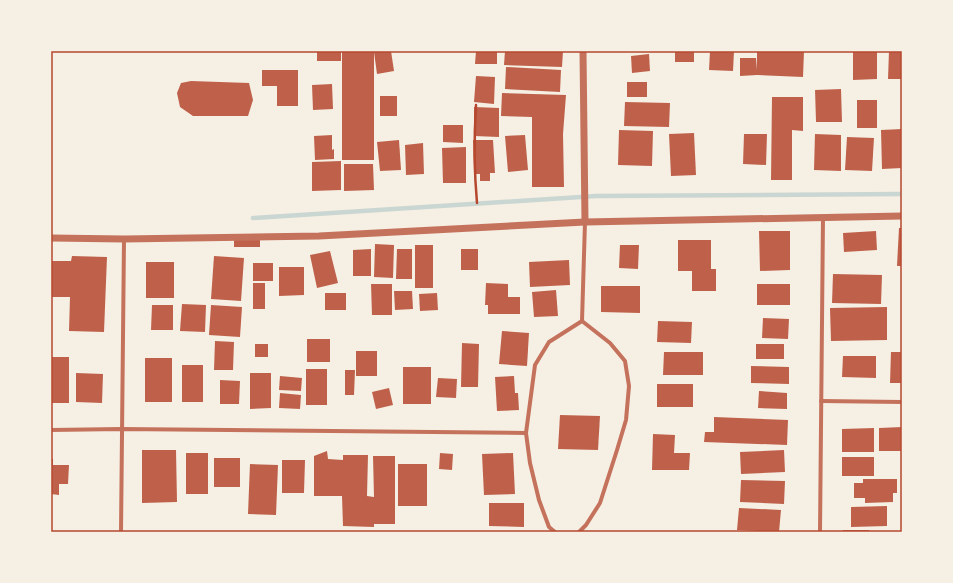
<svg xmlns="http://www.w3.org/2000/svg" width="953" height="583" viewBox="0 0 953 583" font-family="'Roboto Serif',serif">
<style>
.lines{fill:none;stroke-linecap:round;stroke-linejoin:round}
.stream{stroke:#c9d6d2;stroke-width:4.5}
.building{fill:#bf614a}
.path{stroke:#b5482f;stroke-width:2.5}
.minor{stroke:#c5725c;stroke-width:4}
.tertiary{stroke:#c5725c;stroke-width:7}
.neatline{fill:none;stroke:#b5482f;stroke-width:1.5}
</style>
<rect width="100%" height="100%" fill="#f6efe4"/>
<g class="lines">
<path class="stream" d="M253,218L596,196L902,194"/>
</g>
<g class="building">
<rect x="317" y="51" width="24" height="10"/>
<rect x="342" y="51" width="32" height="109"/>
<path d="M383,51H391L394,71L377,74L374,52Z"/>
<path d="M476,51H497V64H475Z"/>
<path d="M505,51H563L562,67L504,65Z"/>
<rect x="675" y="51" width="19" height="11"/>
<path d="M710,51H734L733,71L709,70Z"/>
<path d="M757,51H804L803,77L757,75L740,76V58H756L757,70Z"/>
<path d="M853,51H877V79L853,80Z"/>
<path d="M889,51H902V79H888Z"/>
<path d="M649,54L650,71L632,73L631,56Z"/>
<path d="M506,67L561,70L560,92L505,89Z"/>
<path d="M262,70H298V106H277V86H262Z"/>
<path d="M476,76L495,77L494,104L474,102Z"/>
<path d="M191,81L249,83L253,100L248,116H193L180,107L177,93L181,83Z"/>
<rect x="627" y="82" width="20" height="15"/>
<path d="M332,84L333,109L313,110L312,85Z"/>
<path d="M841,89L842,122H816L815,90Z"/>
<path d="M502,93L566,95L563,134L564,187H532V117L501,116Z"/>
<rect x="380" y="96" width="17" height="20"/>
<path d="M772,97H803V131L792,130V180H771Z"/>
<rect x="857" y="100" width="20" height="28"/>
<path d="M625,102L670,103L669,127L624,126Z"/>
<path d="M474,107L499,108V137L474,136Z"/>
<path d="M443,125H463V143L443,142Z"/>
<path d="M902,129V168L882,169L881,130Z"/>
<path d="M619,130L653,131L652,166L618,165Z"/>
<path d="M694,133L696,175L671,176L669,134Z"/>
<path d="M744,134H767L766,165L743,164Z"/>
<path d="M815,134L841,135V171L814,170Z"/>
<path d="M332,135V150L334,149V159L315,160L314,136Z"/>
<path d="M525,135L528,170L508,172L505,136Z"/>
<path d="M847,137L874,138L872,171L845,170Z"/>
<path d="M399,140L401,170L380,171L377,142Z"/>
<path d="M473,140H493L495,173H490V181H480V174H474Z"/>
<path d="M423,143L424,174L406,175L405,145Z"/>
<path d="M466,147V183H443L442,148Z"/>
<path d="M341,161V190L312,191V162Z"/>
<path d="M344,164H373L374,190L344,191Z"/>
<path d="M899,228H902V266H897Z"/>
<path d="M759,231H790V270L760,271Z"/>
<path d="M876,231L877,250L844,252L843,233Z"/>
<rect x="234" y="239" width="26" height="8"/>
<path d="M678,240H711V269H716V291H692V271H678Z"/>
<path d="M375,244L394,245L393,278L374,277Z"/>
<rect x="415" y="245" width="18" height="43"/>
<path d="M620,245H639L638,269L619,268Z"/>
<path d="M371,249V276H353V250Z"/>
<path d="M397,249H412V279H396Z"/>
<rect x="461" y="249" width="17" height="21"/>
<path d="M330,251L338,283L317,288L310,255Z"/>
<path d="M72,256L107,257L104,332L69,331L70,297H51V261H71Z"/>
<path d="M214,256L244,258L241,301L211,299Z"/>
<path d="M569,260L570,285L530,287L529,262Z"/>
<rect x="146" y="262" width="28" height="36"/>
<rect x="253" y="263" width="20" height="18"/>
<path d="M279,267H304V295L279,296Z"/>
<path d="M833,274L882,275L881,304L832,303Z"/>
<rect x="253" y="283" width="12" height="26"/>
<path d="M486,283L508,284V297H520V314H488V305H485Z"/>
<path d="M371,284H392V315H372Z"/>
<rect x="757" y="284" width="33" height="21"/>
<path d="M601,286H640V313L601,312Z"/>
<path d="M556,290L558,316L534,317L532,292Z"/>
<path d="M394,291H412L413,309L395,310Z"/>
<rect x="325" y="293" width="21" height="17"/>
<path d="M437,293L438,310L420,311L419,294Z"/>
<path d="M182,304L206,305L205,332L180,331Z"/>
<path d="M152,305H173V330H151Z"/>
<path d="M211,305L242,307L240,337L209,335Z"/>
<path d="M887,307V340L831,341L830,308Z"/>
<path d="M763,318L789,319L788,339L762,338Z"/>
<path d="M658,321L692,322L691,343L657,342Z"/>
<path d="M502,331L529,333L527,366L499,364Z"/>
<rect x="307" y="339" width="23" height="23"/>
<path d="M215,341L234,342L233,370H214Z"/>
<path d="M462,343L479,344L478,387H461Z"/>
<rect x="255" y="344" width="13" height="13"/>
<rect x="756" y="344" width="28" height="15"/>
<rect x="356" y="351" width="21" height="25"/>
<path d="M664,352H703V375H663Z"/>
<path d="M891,352H902V383H890Z"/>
<path d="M843,356H876V378L842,377Z"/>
<rect x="51" y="357" width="18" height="46"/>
<rect x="145" y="358" width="27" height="44"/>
<rect x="182" y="365" width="21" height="37"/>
<path d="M751,366L789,367V384L751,383Z"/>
<rect x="403" y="367" width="28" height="37"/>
<rect x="306" y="369" width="21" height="36"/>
<path d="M345,370H355L354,395H345Z"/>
<path d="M76,373L103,374L102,403L76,402Z"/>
<path d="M250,373H271V408L250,409Z"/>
<path d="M280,376L302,378L301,391L279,390Z"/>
<path d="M514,376L515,393H518L519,410L497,411L495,377Z"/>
<path d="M438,378L457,379L456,398L436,397Z"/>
<path d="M220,380L240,381L239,404H220Z"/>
<rect x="657" y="384" width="36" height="23"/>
<path d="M389,388L393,405L376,409L372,392Z"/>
<path d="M759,391L787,393V409L758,408Z"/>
<path d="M280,393L301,395L300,409L279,408Z"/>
<path d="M560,415L600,416L598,450L558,449Z"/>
<path d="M714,417L788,420L787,445L704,442L705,432H714Z"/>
<path d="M902,427V451H879V428Z"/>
<path d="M874,428V452H842V429Z"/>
<path d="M653,434L675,435L674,453H690L689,470H652Z"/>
<path d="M142,450H176L177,502L142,503Z"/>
<path d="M784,450L785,472L741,474L740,452Z"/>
<path d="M327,451L328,459L343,460V455H368L367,496L374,497L373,456H395V524H374V527L343,526L342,496H314V456Z"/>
<rect x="186" y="453" width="22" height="41"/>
<path d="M440,453L453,454L452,470L439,469Z"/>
<path d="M513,453L515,494L484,495L482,454Z"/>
<rect x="842" y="457" width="32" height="19"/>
<rect x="214" y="458" width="26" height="29"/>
<path d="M51,459H53V465H69L68,484H59V495L51,494Z"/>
<path d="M282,460H305L304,493H282Z"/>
<path d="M250,464L278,465L276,515L248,514Z"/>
<rect x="398" y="464" width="29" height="42"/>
<path d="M863,479H897V493H893V502L865,503V498H854V483H863Z"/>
<path d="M741,480L785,481L784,504L740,502Z"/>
<path d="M489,503H524V527L489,526Z"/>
<path d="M887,506V526L851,527V507Z"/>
<path d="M739,508L781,510L779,532L737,530Z"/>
<rect x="843" y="530" width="26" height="2"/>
</g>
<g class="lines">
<path class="path" d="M476,105C474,138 474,170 477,203"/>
<g class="minor">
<path d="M582,321L585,222"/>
<path d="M821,401L902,402"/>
<path d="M51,430L121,429L526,433"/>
<path d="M121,532L124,239"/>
<path d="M555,532L549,527L539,500L530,463L526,433L535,365L549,342L582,321"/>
<path d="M579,532L586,525L600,503L617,450L626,420L629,386L625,361L610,343L582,321"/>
<path d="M820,532L823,217"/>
</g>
<g class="tertiary">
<path d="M583,51L585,222"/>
<path d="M51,238L124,239L319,236L585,222L902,216"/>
</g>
</g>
<rect width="953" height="583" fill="none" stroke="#f6efe4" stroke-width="104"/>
<rect x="52" y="52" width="849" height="479" class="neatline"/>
</svg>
